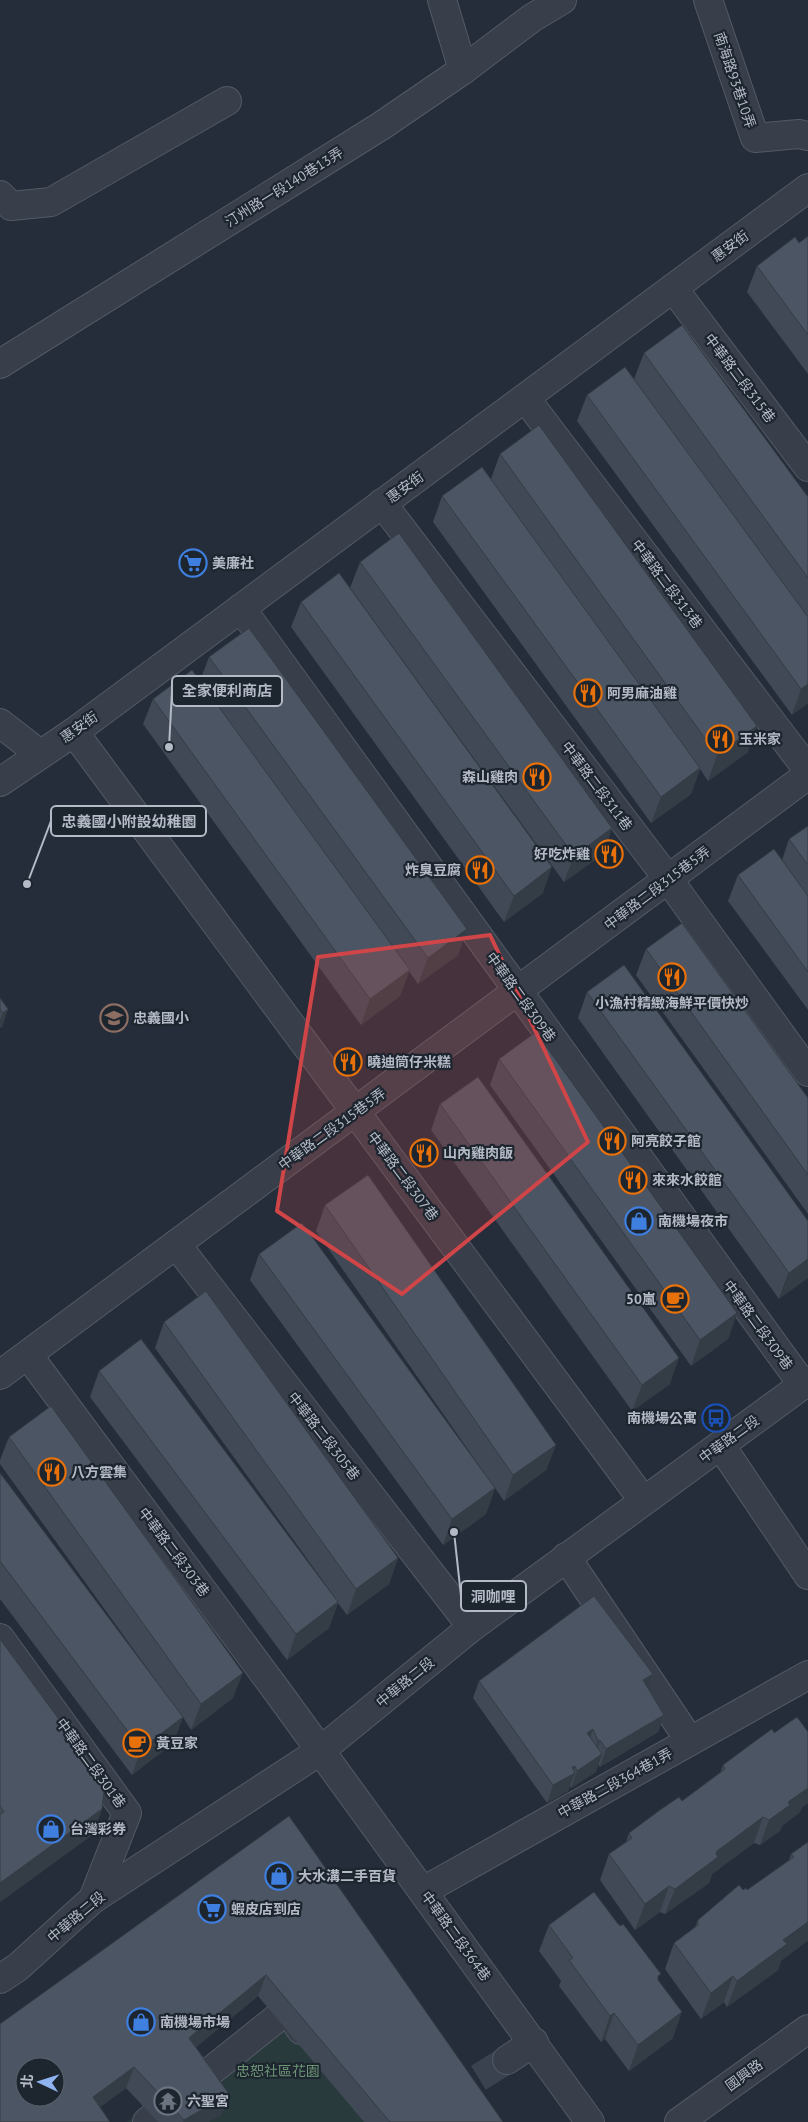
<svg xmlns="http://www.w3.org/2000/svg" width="808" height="2122" viewBox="0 0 808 2122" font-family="'PT Sans','Noto Sans TC',sans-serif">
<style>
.green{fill:#283a3c}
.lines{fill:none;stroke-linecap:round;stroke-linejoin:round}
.minor-tunnel{stroke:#3a424f;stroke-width:28;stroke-dasharray:28 14;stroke-linecap:butt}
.minor-casing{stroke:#535a65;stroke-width:30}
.minor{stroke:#383f4a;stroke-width:28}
.wall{fill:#404955}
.shaded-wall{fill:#343c45}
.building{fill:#4b5563;stroke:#343c45;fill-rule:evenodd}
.marked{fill:#cf4548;fill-opacity:0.2;stroke:#cf4548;stroke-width:4;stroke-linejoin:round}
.labels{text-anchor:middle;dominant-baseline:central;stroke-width:4.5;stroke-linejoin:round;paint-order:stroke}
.street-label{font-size:14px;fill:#b4bac6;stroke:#1d252f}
.poi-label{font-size:14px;font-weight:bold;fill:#b4bac6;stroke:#1d252f;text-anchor:start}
.park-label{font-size:14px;fill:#6d9576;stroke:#1d252f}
.leader{fill:none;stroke:#b4bac6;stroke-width:2}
.callout-dot{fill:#b4bac6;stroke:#1d252f;stroke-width:2}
.callout{fill:#1d252f;stroke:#b4bac6;stroke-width:2}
.callout-label{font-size:15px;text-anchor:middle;font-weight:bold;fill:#b4bac6}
</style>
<rect width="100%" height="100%" fill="#252d3a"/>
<path class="green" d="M289,1998L377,2122H127Z"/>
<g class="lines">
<path class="minor-tunnel" d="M407,2122L507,2060"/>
<g class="minor-casing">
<g id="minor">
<path d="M442,0L463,70"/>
<path d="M708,0L755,138L799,134L808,136"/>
<path d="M0,195L11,206L51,202L227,101"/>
<path d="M673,288L808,467"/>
<path d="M0,364L381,126L463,70L532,18L562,0"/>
<path d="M526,399L808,770"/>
<path d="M382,503L668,879L808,1072"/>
<path d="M241,608L803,1385"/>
<path d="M0,723L40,754"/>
<path d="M74,732L643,1500"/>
<path d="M0,782L74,732L808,188"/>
<path d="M176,1244L472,1627"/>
<path d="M28,1355L280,1695L590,2122"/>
<path d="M0,1375L808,775"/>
<path d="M721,1446L808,1575"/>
<path d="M566,1557L690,1741"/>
<path d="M0,1638L127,1813L93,1899"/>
<path d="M423,1891L808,1675"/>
<path d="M0,1979L18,1967L93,1899L320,1751L472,1627L808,1381"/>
<path d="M507,2060L534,2042"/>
<path d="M147,2122L287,2010L301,2030"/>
<path d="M679,2122L808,2029"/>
</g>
</g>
<use href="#minor" class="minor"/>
</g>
<g class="wall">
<path d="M808,236V374L747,292L757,266L799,243Z"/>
<path d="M644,353L808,497V703L792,715L577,421L587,395L634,379Z"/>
<path d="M500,454L748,752L708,781L700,769L691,794L651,823L433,522L442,496L491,479Z"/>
<path d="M360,562L612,828L603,854L564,882L350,588Z"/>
<path d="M301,602L543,893L504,922L291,627Z"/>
<path d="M209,657L467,929L458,955L418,984L409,971L400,996L361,1025L143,724L153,699L200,681Z"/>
<path d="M808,826V1010L728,901L738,875L782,860L789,839Z"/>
<path d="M646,949L808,1098V1214L636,975Z"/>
<path d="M587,992L808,1221L779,1299L578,1018Z"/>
<path d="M0,998L8,1009L2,1027L0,1028Z"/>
<path d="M499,1059L737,1313L728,1339L691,1366L490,1085Z"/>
<path d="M440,1104L670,1384L632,1411L431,1130Z"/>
<path d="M325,1205L556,1445L546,1470L504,1501L495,1488L486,1514L443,1545L250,1280L259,1254L489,1480L316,1231Z"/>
<path d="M164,1322L398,1558L389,1584L347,1615L338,1603L329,1628L287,1660L90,1397L99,1371L336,1599L155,1348Z"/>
<path d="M9,1437L233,1698L191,1730L183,1717L173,1743L132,1775L0,1599V1473L180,1714L0,1464V1460Z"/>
<path d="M0,1639L102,1809L92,1835L0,1902Z"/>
<path d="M653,1674L648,1688L664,1715L658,1732L600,1767L598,1764L596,1772L571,1788L570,1786L568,1791L547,1803L473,1698L479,1681Z"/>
<path d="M808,1732V1803L802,1807L800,1812L782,1826L780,1831L760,1845L754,1843L712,1874L709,1883L665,1914L660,1912L635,1930L600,1880L609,1854L626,1842L629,1833L682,1801L720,1773L723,1765L774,1733Z"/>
<path d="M289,1816L503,2122H364L258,1996L196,2047L229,2094L221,2115L208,2122H158L126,2088L100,2107L0,2122Z"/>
<path d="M808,1842L781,1961L778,1970L727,2007L724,2002L701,2019L665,1969L674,1943L695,1927L698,1920L743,1890H747L789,1860L791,1854Z"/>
<path d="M549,1925L658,1980L673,2038L629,2071L605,2039L601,2042L559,1986L561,1981L539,1951Z"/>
</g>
<g class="shaded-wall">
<path d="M808,684V703L792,715L801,689Z"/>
<path d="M757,726L748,752L708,781L717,755Z"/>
<path d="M700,768L691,794L651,823L661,797Z"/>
<path d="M612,828L603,854L564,882L574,856Z"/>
<path d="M552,867L543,893L504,922L514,896Z"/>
<path d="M467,929L458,955L418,984L428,958Z"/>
<path d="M410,970L400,996L361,1025L370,999Z"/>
<path d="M8,1009L2,1027L0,1028V1020L3,1013Z"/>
<path d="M808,1259V1278L779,1299L789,1273Z"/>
<path d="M737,1313L728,1339L691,1366L700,1340Z"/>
<path d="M679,1358L670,1384L632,1411L642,1385Z"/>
<path d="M556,1445L546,1470L504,1501L513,1475Z"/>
<path d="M495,1488L486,1514L443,1545L452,1519Z"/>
<path d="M398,1558L389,1584L347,1615L356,1589Z"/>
<path d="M338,1602L329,1628L287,1660L296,1634Z"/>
<path d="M243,1673L233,1698L191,1730L201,1704Z"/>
<path d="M653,1674L647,1692L643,1680Z"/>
<path d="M664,1715L658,1732L600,1767L606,1749Z"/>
<path d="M183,1717L173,1743L132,1775L141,1749Z"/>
<path d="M593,1729L587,1747V1733Z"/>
<path d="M600,1740L594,1757L592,1759L598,1741Z"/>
<path d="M602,1754L596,1772L571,1788L577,1771Z"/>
<path d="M575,1766L571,1775L575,1773L568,1791L547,1803L553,1785L572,1767Z"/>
<path d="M808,1783V1803L802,1807L800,1812L782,1826L780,1831L760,1845L769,1820Z"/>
<path d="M102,1809L92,1835L0,1902V1883Z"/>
<path d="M763,1817L754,1843L712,1874L709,1883L665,1914L675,1889L717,1851Z"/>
<path d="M669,1886L660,1912L635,1930L645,1904Z"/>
<path d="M808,1922V1941L781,1961L778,1970L727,2007L737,1981L783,1940Z"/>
<path d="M266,1975L258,1996L182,2059L189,2038Z"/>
<path d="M733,1976L724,2002L701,2019L711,1993Z"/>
<path d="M682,2012L673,2038L629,2071L638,2045Z"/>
<path d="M614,2013L605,2039L601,2042L610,2016Z"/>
<path d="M134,2067L126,2088L85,2118L93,2097Z"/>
<path d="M229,2094L221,2115L208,2122H183L184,2120Z"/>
</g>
<g class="building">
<path d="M808,236V335L757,266L795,237L799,243Z"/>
<path d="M682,325L808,497V578L644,353Z"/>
<path d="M625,367L808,617V684L801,689L587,395Z"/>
<path d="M539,425L757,726L717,755L500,454Z"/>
<path d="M482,467L700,768L661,797L442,496Z"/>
<path d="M399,533L612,828L574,856L360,562Z"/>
<path d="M339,573L552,867L514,896L301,602Z"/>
<path d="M249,628L467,929L428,958L209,657Z"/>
<path d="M192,670L410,970L370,999L153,699Z"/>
<path d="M808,826V865L789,839Z"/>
<path d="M774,849L808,896V972L738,875Z"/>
<path d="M682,923L808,1098V1175L646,949Z"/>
<path d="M624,965L808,1221V1259L789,1273L587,992Z"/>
<path d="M0,998L8,1009L3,1013L0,1009Z"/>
<path d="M536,1032L737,1313L700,1340L499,1059Z"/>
<path d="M478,1077L679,1358L642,1385L440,1104Z"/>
<path d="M368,1175L556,1445L513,1475L325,1205Z"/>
<path d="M302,1223L495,1488L452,1519L259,1254Z"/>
<path d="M206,1291L398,1558L356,1589L164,1322Z"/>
<path d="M141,1339L338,1602L296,1634L99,1371Z"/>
<path d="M51,1406L243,1673L201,1704L9,1437Z"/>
<path d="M0,1473L183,1717L141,1749L0,1561Z"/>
<path d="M594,1596L653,1674L643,1680L664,1715L606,1749L600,1740L598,1741L593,1729L587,1733L602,1754L577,1771L575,1766L572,1767L575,1773L553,1785L479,1681Z"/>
<path d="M0,1639L105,1782L102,1809L0,1883V1814L4,1812L0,1806Z"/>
<path d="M797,1717L808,1732V1788L788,1802L790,1805L769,1820L763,1817L717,1851L716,1854L718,1857L675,1889L669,1886L645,1904L609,1854L632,1838L629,1833L660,1810L679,1797L682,1801L725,1769L723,1765L754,1742L772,1729L774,1733Z"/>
<path d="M289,1816L503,2122H390L266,1975L189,2038L229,2094L184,2120L134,2067L93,2097L110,2122H0V2024ZM25,2067H55V2097H25Z"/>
<path d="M808,1842V1922L783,1940L787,1944L757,1966L737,1981L733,1976L711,1993L674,1943L698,1925V1920L739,1885L743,1890L746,1888L747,1890L794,1857L791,1854Z"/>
<path d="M594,1892L618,1924L621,1926L623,1924L661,1974L658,1976V1980L682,2012L638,2045L614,2013L610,2016L569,1960L573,1958L549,1925Z"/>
</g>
<path class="marked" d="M490,935L588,1142L402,1294L277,1211L318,957Z"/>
<defs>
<g id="supermarket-ring" transform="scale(1.4375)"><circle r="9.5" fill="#1d252f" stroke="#3f7fe0" stroke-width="1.5"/><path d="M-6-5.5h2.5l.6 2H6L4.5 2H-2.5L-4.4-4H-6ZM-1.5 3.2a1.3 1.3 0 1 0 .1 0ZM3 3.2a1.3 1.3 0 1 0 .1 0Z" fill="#3f7fe0"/></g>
<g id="restaurant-ring" transform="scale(1.4375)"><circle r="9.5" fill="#1d252f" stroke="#e8710a" stroke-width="1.5"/><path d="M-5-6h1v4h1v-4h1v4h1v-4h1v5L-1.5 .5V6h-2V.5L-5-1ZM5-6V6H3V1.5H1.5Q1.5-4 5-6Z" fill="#e8710a"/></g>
<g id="school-ring" transform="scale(1.4375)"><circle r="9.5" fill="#1d252f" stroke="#8d6e63" stroke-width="1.5"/><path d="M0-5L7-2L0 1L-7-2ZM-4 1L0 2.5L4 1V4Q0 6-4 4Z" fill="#8d6e63"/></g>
<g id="shop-ring" transform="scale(1.4375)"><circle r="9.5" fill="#1d252f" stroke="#3f7fe0" stroke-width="1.5"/><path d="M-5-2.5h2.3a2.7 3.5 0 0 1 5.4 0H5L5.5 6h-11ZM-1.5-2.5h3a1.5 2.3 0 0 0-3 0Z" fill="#3f7fe0"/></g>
<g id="cafe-ring" transform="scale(1.4375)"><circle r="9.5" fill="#1d252f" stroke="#e8710a" stroke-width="1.5"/><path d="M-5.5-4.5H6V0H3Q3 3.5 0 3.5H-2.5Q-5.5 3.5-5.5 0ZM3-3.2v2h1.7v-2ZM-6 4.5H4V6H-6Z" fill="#e8710a"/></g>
<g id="bus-ring" transform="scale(1.4375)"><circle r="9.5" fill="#1d252f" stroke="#1a4fb4" stroke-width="1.5"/><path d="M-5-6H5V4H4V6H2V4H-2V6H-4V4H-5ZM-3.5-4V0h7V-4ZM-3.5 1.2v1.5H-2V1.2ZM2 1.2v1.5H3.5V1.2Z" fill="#1a4fb4"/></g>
<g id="temple-ring" transform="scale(1.4375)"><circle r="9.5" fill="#1d252f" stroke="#6b7280" stroke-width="1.5"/><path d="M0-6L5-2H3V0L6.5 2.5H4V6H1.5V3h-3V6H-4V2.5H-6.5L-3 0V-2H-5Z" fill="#6b7280"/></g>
</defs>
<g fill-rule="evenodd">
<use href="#supermarket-ring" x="193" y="563"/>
<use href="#restaurant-ring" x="588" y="693"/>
<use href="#restaurant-ring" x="720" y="739"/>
<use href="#restaurant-ring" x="537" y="777"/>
<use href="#restaurant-ring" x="609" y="854"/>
<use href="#restaurant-ring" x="480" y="870"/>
<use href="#restaurant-ring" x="672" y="977"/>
<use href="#school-ring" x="114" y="1018"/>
<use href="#restaurant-ring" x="348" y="1062"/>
<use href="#restaurant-ring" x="612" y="1141"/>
<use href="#restaurant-ring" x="424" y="1153"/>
<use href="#restaurant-ring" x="633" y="1180"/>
<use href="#shop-ring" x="639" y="1221"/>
<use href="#cafe-ring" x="675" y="1299"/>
<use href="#bus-ring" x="716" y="1418"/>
<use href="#restaurant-ring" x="52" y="1472"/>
<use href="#cafe-ring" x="137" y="1743"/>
<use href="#shop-ring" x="51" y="1829"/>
<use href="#shop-ring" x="279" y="1876"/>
<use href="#supermarket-ring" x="212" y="1909"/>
<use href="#shop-ring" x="141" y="2022"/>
<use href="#temple-ring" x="168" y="2101"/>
</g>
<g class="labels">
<g class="street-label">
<text transform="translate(735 80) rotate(71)">南海路93巷10弄</text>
<text transform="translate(284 187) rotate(-32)">汀州路一段140巷13弄</text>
<text transform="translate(730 246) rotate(-36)">惠安街</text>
<text transform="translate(740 378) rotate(53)">中華路二段315巷</text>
<text transform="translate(405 487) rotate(-36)">惠安街</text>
<text transform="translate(667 584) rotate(53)">中華路二段313巷</text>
<text transform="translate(79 727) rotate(-35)">惠安街</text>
<text transform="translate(597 786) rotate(53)">中華路二段311巷</text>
<text transform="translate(657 888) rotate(-37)">中華路二段315巷5弄</text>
<text transform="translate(521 997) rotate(54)">中華路二段309巷</text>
<text transform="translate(332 1129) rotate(-36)">中華路二段315巷5弄</text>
<text transform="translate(403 1176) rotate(53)">中華路二段307巷</text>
<text transform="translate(758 1325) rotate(54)">中華路二段309巷</text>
<text transform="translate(324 1436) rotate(52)">中華路二段305巷</text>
<text transform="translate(729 1439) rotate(-36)">中華路二段</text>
<text transform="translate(174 1552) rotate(53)">中華路二段303巷</text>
<text transform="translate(405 1682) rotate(-39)">中華路二段</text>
<text transform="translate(91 1763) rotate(54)">中華路二段301巷</text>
<text transform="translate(615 1783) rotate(-29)">中華路二段364巷1弄</text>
<text transform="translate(76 1917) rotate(-40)">中華路二段</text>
<text transform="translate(456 1936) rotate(54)">中華路二段364巷</text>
<text transform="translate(744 2075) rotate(-36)">國興路</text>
</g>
<g class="poi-label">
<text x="212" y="563">美廉社</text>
<text x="607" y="693">阿男麻油雞</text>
<text x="739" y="739">玉米家</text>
<text x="518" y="777" text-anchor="end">森山雞肉</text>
<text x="590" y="854" text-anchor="end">好吃炸雞</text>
<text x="461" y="870" text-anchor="end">炸臭豆腐</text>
<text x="672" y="1003" text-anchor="middle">小漁村精緻海鮮平價快炒</text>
<text x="133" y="1018">忠義國小</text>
<text x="367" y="1062">曉迪筒仔米糕</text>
<text x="631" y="1141">阿亮餃子館</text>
<text x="443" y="1153">山內雞肉飯</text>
<text x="652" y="1180">來來水餃館</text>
<text x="658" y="1221">南機場夜市</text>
<text x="656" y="1299" text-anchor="end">50嵐</text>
<text x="697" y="1418" text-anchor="end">南機場公寓</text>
<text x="71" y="1472">八方雲集</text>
<text x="156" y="1743">黃豆家</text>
<text x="70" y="1829">台灣彩券</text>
<text x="298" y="1876">大水溝二手百貨</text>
<text x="231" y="1909">蝦皮店到店</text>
<text x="160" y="2022">南機場市場</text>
<text x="187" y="2101">六聖宮</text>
</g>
<g class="park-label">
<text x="278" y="2071">忠恕社區花園</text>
</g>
</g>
<path class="leader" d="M169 747L172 691M27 884L51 821M454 1532L461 1596"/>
<g class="callout-dot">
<circle cx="169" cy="747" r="5"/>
<circle cx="27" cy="884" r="5"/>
<circle cx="454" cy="1532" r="5"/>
</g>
<g class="callout">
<rect x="172" y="676" width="110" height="30" rx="5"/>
<rect x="51" y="806" width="155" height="30" rx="5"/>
<rect x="461" y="1581" width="65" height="30" rx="5"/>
</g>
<g class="callout-label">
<text x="227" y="696">全家便利商店</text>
<text x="129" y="827">忠義國小附設幼稚園</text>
<text x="493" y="1602">洞咖哩</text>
</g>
<g transform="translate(40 2082) rotate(274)"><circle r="24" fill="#1d252f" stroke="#59616b"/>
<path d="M0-4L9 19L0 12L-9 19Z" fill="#8fb3ef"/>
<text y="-8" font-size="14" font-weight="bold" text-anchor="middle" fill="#b4bac6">北</text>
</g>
</svg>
